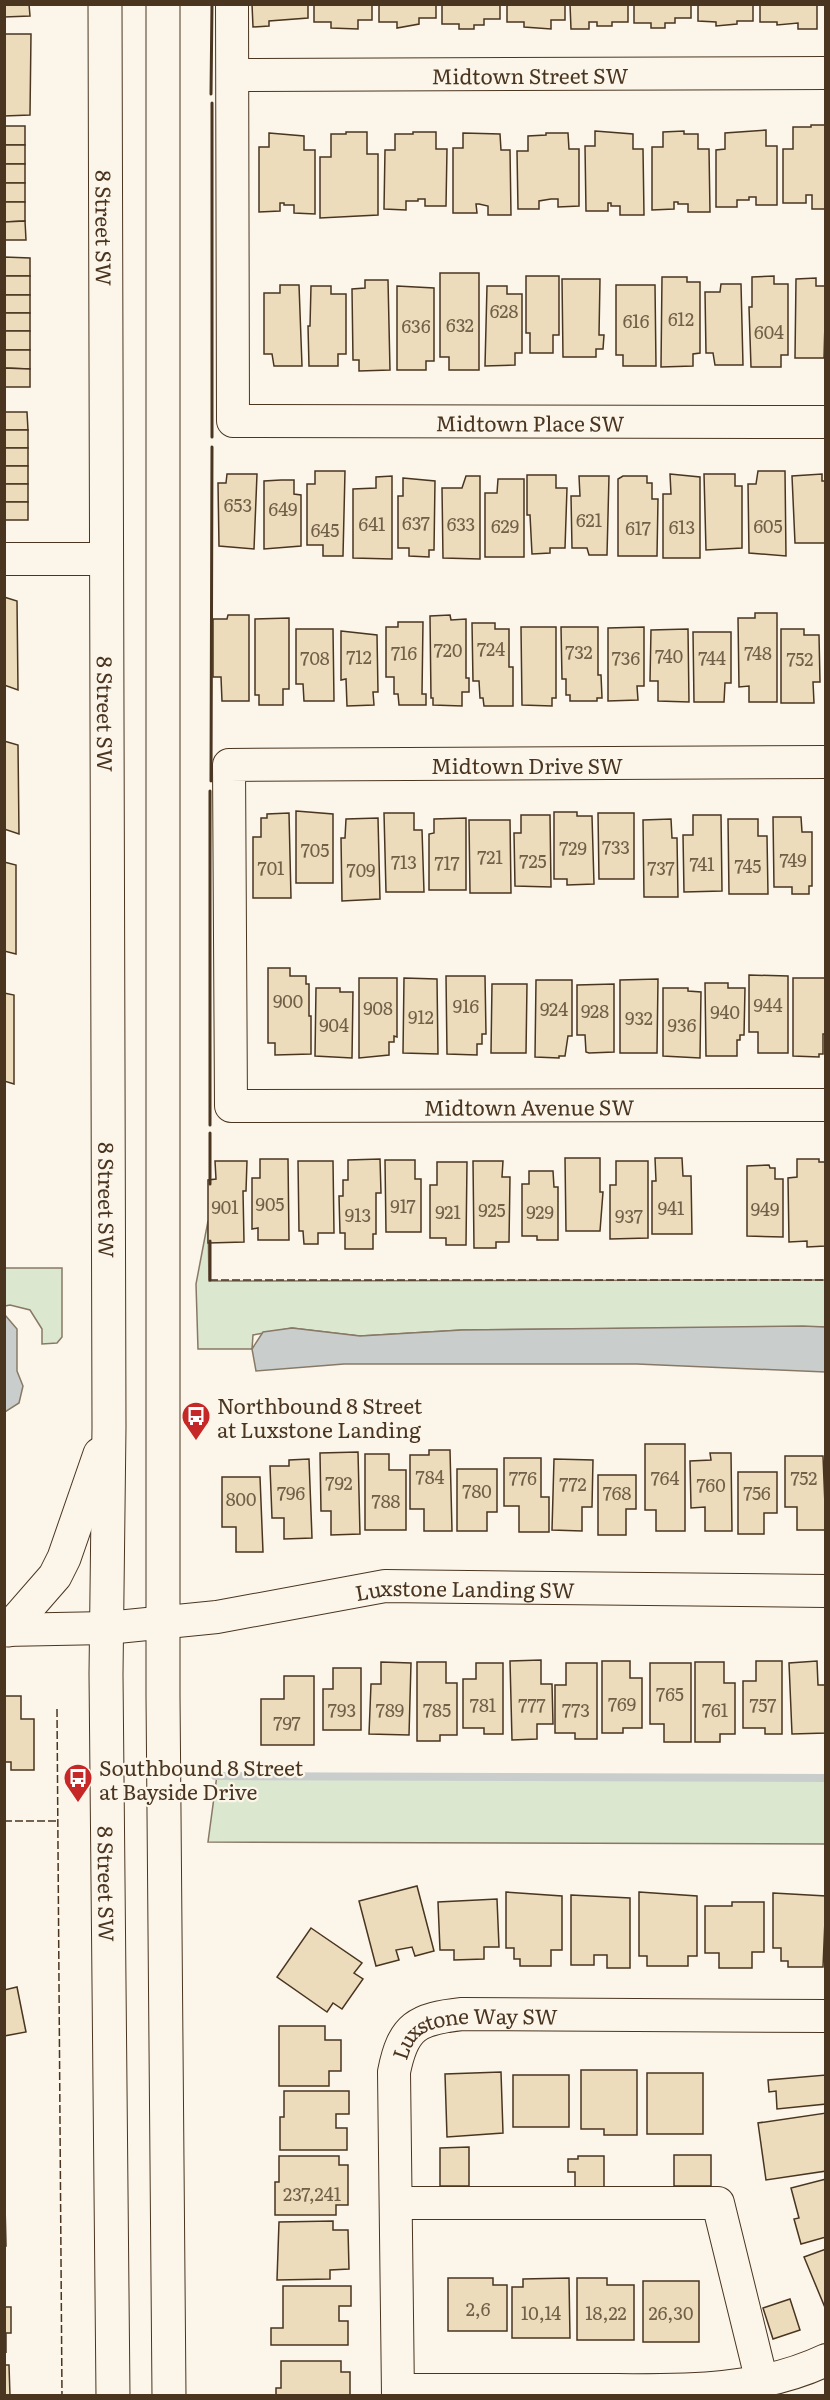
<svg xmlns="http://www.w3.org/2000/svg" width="830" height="2400" viewBox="0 0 830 2400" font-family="Literata,serif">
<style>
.green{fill:#dce7d0;stroke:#887966;stroke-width:1.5}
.water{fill:#c9cecd;stroke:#887966;stroke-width:1.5}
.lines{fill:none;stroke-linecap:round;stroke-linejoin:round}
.stream{stroke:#c9cecd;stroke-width:8}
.building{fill:#ecdcbc;stroke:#4a3520;stroke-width:1.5}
.minor-casing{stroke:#4a3520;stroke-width:34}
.major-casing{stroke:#4a3520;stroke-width:35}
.minor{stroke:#fbf6e9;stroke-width:32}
.major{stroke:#fbf6e9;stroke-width:33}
.fence{stroke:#4a3520;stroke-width:1.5;stroke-dasharray:8 3;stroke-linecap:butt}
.wall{stroke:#4a3520;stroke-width:3}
.labels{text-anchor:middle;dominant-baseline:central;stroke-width:4.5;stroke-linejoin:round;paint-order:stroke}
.number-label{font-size:18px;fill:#725f47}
.street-label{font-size:21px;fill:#4a3520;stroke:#fbf6e9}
.poi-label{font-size:21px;fill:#4a3520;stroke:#fbf6e9;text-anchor:start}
</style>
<rect width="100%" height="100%" fill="#fbf6e9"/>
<g class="green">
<path d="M208,1221L209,1281L826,1280L825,1327L462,1330L360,1336L292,1328L253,1335L252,1349H198L196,1284Z"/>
<path d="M5,1268H62V1337L57,1343L42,1344V1329L30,1310L10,1305L5,1306Z"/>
<path d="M217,1775L825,1777V1844L208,1842Z"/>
</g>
<g class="water">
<path d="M5,1315L17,1329V1371L23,1386L19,1403L5,1412Z"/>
<path d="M803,1326L825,1327V1372L637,1364H344L256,1371L252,1349L263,1332L292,1328L360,1336L462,1330Z"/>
</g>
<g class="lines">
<path class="stream" d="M215,1776L826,1778"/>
</g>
<g class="building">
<path d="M4,4H29L30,16L4,17Z"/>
<path d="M252,4H308V18L269,21V26L253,27Z"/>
<path d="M314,4H372V20H358V29L331,28V22H314Z"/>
<path d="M379,4H436V18H419V24L397,28V22H379Z"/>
<path d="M442,4H500V19H484V25H474V29H459V24H442Z"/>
<path d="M507,4H565V20H551V29L524,27V22H507Z"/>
<path d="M570,4H628V22H612V26H597V22H589V29H571Z"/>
<path d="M634,4H691V18H675V23H665V28H651V23H634Z"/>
<path d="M698,4H753V21H737V24L716,26V22L698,21Z"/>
<path d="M760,4H817V29H798V23L777,25V22H760Z"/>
<path d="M4,34H31L30,115L4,116Z"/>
<path d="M811,125H826V209H812V195H806V203H783V149H793V127H811Z"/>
<rect x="4" y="126" width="21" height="19"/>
<path d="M766,130V146H777V205H756V197H749V200H737V207H716V150L725,149V133Z"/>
<path d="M595,131L633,134V149H643L644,215H620V206H611V203H608V211H586L585,146H595Z"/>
<path d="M684,131V134H698V149H709L710,212H688V204H678V202H674V209L652,210V147H663V132Z"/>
<path d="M346,132H367V154H378V215L320,218V157H331V134H346Z"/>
<path d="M413,132H436V149H447L446,206H425V199H418V201H406V210L384,209L385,150H395V134H413Z"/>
<path d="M269,133L304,136V150H315V214L294,213V205H284V203H280V211L259,212V147H269Z"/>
<path d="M463,133L500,134L501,150H510L511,215H488V206L479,204H476L477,213H453V148H463Z"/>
<path d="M546,133H568L569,149H579V206L558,207V199H551L539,201V209H518L517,151H528V136L546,135Z"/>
<rect x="4" y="145" width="21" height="19"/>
<rect x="4" y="164" width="21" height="19"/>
<rect x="4" y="183" width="21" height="19"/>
<path d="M4,202H25V221L4,222Z"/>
<path d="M25,221L26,240H4V222Z"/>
<path d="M4,257L30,258V276H4Z"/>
<path d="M440,273H479V370H449V357H440Z"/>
<rect x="4" y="276" width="26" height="19"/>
<path d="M526,276H559V335H553V353H530V333H526Z"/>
<path d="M774,276V284H788V355H781V367H751L749,307H752V277Z"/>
<path d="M662,277H687V282H700V353L693,354V366L661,367Z"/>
<path d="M816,278V286H826L824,358H795L796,279Z"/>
<path d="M562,279H600L599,335H604L603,349H596V357H563Z"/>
<path d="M365,280H388L390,370L359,371V360H353L352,289L365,288Z"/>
<path d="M721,284H741L743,365H715L713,353H706L705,292H720Z"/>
<path d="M280,285H299L302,366H274L272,354H264V293H280Z"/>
<path d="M616,285H655L656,366H623V355H616Z"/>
<path d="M311,286H331V294H346V354H338V366H309L308,326H310Z"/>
<path d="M397,286L434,288V361H426V370H397Z"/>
<path d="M487,286H507V294H522V353H515V365L485,366Z"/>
<rect x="4" y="295" width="26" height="18"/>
<rect x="4" y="313" width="26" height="18"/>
<rect x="4" y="331" width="26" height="19"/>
<path d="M4,350H30V369L4,368Z"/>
<path d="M4,368L30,369V387H4Z"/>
<path d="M4,412H27L28,430H4Z"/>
<rect x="4" y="430" width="24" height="18"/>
<rect x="4" y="448" width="24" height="18"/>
<rect x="4" y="466" width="24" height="18"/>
<path d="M315,471H345L343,556H323V545H307V484H315Z"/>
<path d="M758,471H785L786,556L749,553L748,484H756Z"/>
<path d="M227,474H257L254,549L219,546L218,483H226Z"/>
<path d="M670,474L700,477V558H663V494H671Z"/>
<path d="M704,474H735V486H742V548L706,550Z"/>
<path d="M822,474V481H826V543H795L792,476Z"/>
<path d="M527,475H556V488H567L565,548H550V553L532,554L530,515H527Z"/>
<path d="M392,476V559L353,558V489L376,488V477Z"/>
<path d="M466,476H480V559L443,558L442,488H462Z"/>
<path d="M579,476H609L607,555H589L587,548H572L571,496H580Z"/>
<path d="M623,476H647V483H652V499H658L657,556H618V479Z"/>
<path d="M403,478L435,481L434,550H429V557L409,556V548H398V496H403Z"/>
<path d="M498,479H524V557H485V493H497Z"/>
<path d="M281,480H294V494L301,495V546L264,549V481Z"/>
<rect x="4" y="484" width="24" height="18"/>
<rect x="4" y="502" width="24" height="18"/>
<path d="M4,597L17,601L18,690L4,685Z"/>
<path d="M755,613H777V702H749V686L739,687L738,618H755Z"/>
<path d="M228,615H249V701H222L221,677H213V619H227Z"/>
<path d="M450,615L451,620L466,619V678H469V692H462V706L433,705V698H431L430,616Z"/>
<path d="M289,618V689H283V705H259V695H255V619Z"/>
<path d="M398,622H423L422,694H426V705H399L398,694H394V677H386V627H398Z"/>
<path d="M472,623H495V629H509V667H513V706H484L483,698H480L479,681H473Z"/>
<path d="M521,627H556V698H552V706L522,705Z"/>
<path d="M561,627H598V675H601L602,698H597V701H570V695H566V679H562Z"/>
<path d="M644,627V686H637L638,700L608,701V628Z"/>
<path d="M296,629H333L334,701H304L303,684H296Z"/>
<path d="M688,629L689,702L658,701V681H650L651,630Z"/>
<path d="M781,629H804V635H819L820,682H813L814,703H781Z"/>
<path d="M341,631L377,635L378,692H373L374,705L347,706L346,679L341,680Z"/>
<path d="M693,632H731V683H725L724,702H694Z"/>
<path d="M4,741L18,745L19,834L4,829Z"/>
<path d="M296,811L333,814V883H296Z"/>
<path d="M554,812H577V816H592L594,884L567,885V879H554Z"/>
<path d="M289,813L291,898H253V837H261V818H267V814Z"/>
<path d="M384,813H414V830H422L424,892H386Z"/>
<path d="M598,813H634V879H599Z"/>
<path d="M521,815H550L551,887L515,886L514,833H521Z"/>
<path d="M693,815H721L722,891L684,892L683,835H693Z"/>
<path d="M773,817H801L802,832H812V886H809V894H792V887H774Z"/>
<path d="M378,818L380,899L342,901L341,838H345L346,819Z"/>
<path d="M466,818V890H429V834L434,833V819Z"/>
<path d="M671,819L672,838H677L678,897H644L643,820Z"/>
<path d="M728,819H758V836H767L768,894H729Z"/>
<path d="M469,820H510L511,893H470Z"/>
<path d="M4,862L16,865V954L4,951Z"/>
<path d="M268,968H290V976H306V984H309V1016H311V1054L275,1055V1043H268Z"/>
<path d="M749,975L788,976V1053H758V1032H749Z"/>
<path d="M446,976H485L486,1034H482V1044H477V1055L447,1054Z"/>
<path d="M359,978H397V1037L394,1036V1042H389V1055L359,1058Z"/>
<path d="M404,978L437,979L438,1054L403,1053Z"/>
<path d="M793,978H826V1034H823V1054H819V1057L793,1056Z"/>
<path d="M658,979L657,1053H620V980Z"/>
<path d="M536,980H572V1036H568L565,1056H559V1058L535,1057Z"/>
<path d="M705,983H728V988H745L744,1035H740V1040H737V1056H706Z"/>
<path d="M492,984H527L526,1053H491Z"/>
<path d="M614,984V1052L589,1053L586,1052L585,1035H577V985Z"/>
<path d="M316,988H340V992H353L352,1058L315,1056Z"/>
<path d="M663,988H688V991L701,992L700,1058L663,1056Z"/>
<path d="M4,993L14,995V1084L4,1081Z"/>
<path d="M565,1158H600V1192H603L600,1231H566Z"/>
<path d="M655,1158H682L683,1176H691L692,1234H652V1181H656Z"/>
<path d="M260,1159H288L289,1240H258V1228L252,1229V1178H260Z"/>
<path d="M380,1159L381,1193H376V1234H373V1249H345V1233H340L339,1196H343V1180H348V1160Z"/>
<path d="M797,1159H819V1162H825V1246L807,1247V1241L789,1242L788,1178L797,1177Z"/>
<path d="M385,1160H415V1179H421V1232H386Z"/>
<path d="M215,1161H247L246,1191H243L244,1242L208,1243V1180L216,1179Z"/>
<path d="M298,1161H333L334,1233H318V1244H304L303,1231H299Z"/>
<path d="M473,1161H503L502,1177H510L509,1242H496V1248H474Z"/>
<path d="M616,1161H648V1238L610,1239V1185H616Z"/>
<path d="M437,1162H467L466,1245H446V1238H430V1185H437Z"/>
<path d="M769,1165L770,1168H775V1179H783V1237L747,1236V1166Z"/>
<path d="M529,1171H553L554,1187H558V1240H537V1236H522V1184H529Z"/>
<path d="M645,1444H685V1531H656V1510H645Z"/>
<path d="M429,1450H450L452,1531H424V1509H410V1455H429Z"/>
<path d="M358,1452L360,1534L331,1535V1511H321L320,1453Z"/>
<path d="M710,1453H731L732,1531H705V1507L691,1508L690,1461L711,1460Z"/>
<path d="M365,1454H389V1470H406V1530H365Z"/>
<path d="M785,1456H823L826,1530H797V1507H785Z"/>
<path d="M504,1458H541V1497H549V1532H519V1506H504Z"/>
<path d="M309,1459L312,1538L284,1539V1518H272L270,1466H289V1460Z"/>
<path d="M554,1459L593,1460L592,1507H582V1531L552,1530Z"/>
<path d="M457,1469H497V1512H487V1531H457Z"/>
<path d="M738,1472H777V1513H764V1534H738Z"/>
<path d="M598,1475H636V1509H626V1535H598Z"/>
<path d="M222,1477H260L263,1552H236V1527H222Z"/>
<path d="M541,1660V1684H552L553,1724H537V1739L512,1740L510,1661Z"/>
<path d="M602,1661H630V1678H642V1728H623V1733H602Z"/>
<path d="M756,1661H782V1734H765V1728H743V1681H756Z"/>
<path d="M817,1661L818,1685H826V1733L792,1734L789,1663Z"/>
<path d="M381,1662L411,1663L409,1735L369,1734L371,1684H381Z"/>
<path d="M417,1662H446V1683H457V1735H440V1741H417Z"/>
<path d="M695,1662H724V1683H735V1734H720V1742H695Z"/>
<path d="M476,1663H503V1734H484V1728H463V1679H476Z"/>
<path d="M566,1663H597V1739H575V1733H555V1685H566Z"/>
<path d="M650,1663H691V1742H664V1724H650Z"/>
<path d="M333,1668H361V1730H323V1689H333Z"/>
<path d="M284,1676H314V1745H261V1699H284Z"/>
<path d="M4,1696H21V1719H34V1770H11V1762H4Z"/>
<path d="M417,1886L434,1951L415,1956L412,1947L396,1950L399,1960L376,1966L359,1901Z"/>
<path d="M506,1892L562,1896V1950H551V1966H520V1959H514V1948H506Z"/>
<path d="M639,1892L697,1896V1956H688V1966H647V1956H639Z"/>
<path d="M773,1893L826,1896L823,1967H788V1961H781V1948H773Z"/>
<path d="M571,1895L630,1898V1968H607V1955H594V1965H571Z"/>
<path d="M497,1899L499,1947H484V1959L454,1960V1950H440L438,1902Z"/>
<path d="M732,1902H764V1952H752V1968H719V1953H705V1906H732Z"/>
<path d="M311,1928L362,1963L354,1973L363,1979L342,2009L333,2003L327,2012L277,1977Z"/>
<path d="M17,1987L26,2032L4,2036V1990Z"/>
<path d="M279,2026H325V2040H341V2071H329V2086H279Z"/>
<path d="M581,2070H637V2135H604V2129H581Z"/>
<path d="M501,2072L503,2133L447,2137L445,2074Z"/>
<rect x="647" y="2073" width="56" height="61"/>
<rect x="513" y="2075" width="56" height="52"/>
<path d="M826,2075V2104L777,2109L776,2091L769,2092L768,2080Z"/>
<path d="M284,2091H349V2114H336V2128H347V2150H280V2117H284Z"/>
<path d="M826,2113V2171L766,2180L758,2123Z"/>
<path d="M469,2147V2186H440V2148Z"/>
<rect x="674" y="2155" width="37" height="31"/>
<path d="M279,2156H339V2165H348V2205H336V2215H275V2182H279Z"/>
<path d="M578,2156H604V2187H575V2172H568V2159H578Z"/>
<path d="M826,2179V2237L801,2244L794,2219L799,2218L791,2188Z"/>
<path d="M4,2204H5L6,2246H4Z"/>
<path d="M333,2221V2230H348L349,2269L330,2270V2279L277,2280L279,2222Z"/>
<path d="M826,2249V2310L804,2257Z"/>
<path d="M448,2278H493V2285H507V2331H448Z"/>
<path d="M569,2278L570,2338H512V2287H523V2279Z"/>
<path d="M577,2278H607V2285H634V2340H577Z"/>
<rect x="643" y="2281" width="56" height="61"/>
<path d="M283,2286H351V2306H339V2321H348V2345H271V2328H283Z"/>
<path d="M790,2299L800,2330L773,2339L763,2308Z"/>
<path d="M4,2307H11V2333H6V2353Z"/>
<path d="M281,2361H341V2372H350V2396H276V2388H281Z"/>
<path d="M4,2365H9L10,2396H4Z"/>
</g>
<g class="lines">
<g class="minor-casing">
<g id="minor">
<path id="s1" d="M232,4L233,421L826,422"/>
<path id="s2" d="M233,75L826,73"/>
<path d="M4,559H107"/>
<path id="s3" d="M826,762L229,765L231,1106L826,1105"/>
<path id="s4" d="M4,1630L107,1628L217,1617L385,1586L826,1591"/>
<path d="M396,2203H718L762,2382"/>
<path d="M398,2390C462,2390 527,2390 591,2390C670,2390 752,2395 826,2360"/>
<path id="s5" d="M398,2396L394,2072C403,2026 417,2019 462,2014L826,2016"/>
</g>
</g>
<g class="major-casing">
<g id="major">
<path id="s6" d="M105,4L109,1427L106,1674L113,2396"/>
<path d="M163,4V1696L169,2396"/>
<path d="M8,1630L55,1576L64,1558L100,1454"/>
</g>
</g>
<use href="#minor" class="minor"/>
<use href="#major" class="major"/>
<g class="fence">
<path d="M210,1280H826"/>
<path d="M57,1709L62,2396"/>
<path d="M4,1821H56"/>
</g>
<g class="wall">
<path d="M211,94L212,4"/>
<path d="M212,103V437"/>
<path d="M211,781L212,447"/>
<path d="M210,1125V791"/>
<path d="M210,1133V1184"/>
<path d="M210,1241V1280"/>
</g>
</g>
<defs>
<g id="bus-pin" transform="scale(1.5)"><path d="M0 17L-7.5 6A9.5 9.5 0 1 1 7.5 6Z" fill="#c62828" stroke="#fbf6e9"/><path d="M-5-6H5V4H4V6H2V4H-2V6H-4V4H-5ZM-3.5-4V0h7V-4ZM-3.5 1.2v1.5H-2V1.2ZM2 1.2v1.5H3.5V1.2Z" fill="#fff"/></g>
</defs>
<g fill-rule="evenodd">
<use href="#bus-pin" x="196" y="1416"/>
<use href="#bus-pin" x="78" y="1778"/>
</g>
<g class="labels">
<g class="number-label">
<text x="504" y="310">628</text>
<text x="681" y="318">612</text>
<text x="636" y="320">616</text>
<text x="460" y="324">632</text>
<text x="416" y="325">636</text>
<text x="769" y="331">604</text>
<text x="238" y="504">653</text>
<text x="283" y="508">649</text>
<text x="589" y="519">621</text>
<text x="416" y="522">637</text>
<text x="372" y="523">641</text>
<text x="461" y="523">633</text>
<text x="505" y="525">629</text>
<text x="768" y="525">605</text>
<text x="682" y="526">613</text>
<text x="638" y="527">617</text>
<text x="325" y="529">645</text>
<text x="491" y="648">724</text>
<text x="448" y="649">720</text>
<text x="579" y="651">732</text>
<text x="404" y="652">716</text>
<text x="758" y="652">748</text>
<text x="669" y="655">740</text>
<text x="359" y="656">712</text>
<text x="315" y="657">708</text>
<text x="626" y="657">736</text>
<text x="712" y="657">744</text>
<text x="800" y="658">752</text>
<text x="616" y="846">733</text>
<text x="573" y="847">729</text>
<text x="315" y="849">705</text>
<text x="490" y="856">721</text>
<text x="793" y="859">749</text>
<text x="533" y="860">725</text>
<text x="404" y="861">713</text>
<text x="447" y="862">717</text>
<text x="702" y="863">741</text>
<text x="748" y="865">745</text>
<text x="271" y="867">701</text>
<text x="661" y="867">737</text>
<text x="361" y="869">709</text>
<text x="288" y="1000">900</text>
<text x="768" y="1004">944</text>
<text x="466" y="1005">916</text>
<text x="378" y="1007">908</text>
<text x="554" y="1008">924</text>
<text x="595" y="1010">928</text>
<text x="725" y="1011">940</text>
<text x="421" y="1016">912</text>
<text x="639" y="1017">932</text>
<text x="334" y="1024">904</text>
<text x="682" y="1024">936</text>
<text x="270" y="1203">905</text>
<text x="403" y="1205">917</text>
<text x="225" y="1206">901</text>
<text x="671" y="1207">941</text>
<text x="765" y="1208">949</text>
<text x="492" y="1209">925</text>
<text x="448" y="1211">921</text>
<text x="540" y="1211">929</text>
<text x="358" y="1214">913</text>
<text x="629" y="1215">937</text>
<text x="430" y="1476">784</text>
<text x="523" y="1477">776</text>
<text x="665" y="1477">764</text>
<text x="804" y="1477">752</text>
<text x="339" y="1482">792</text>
<text x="573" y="1483">772</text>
<text x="711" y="1484">760</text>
<text x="477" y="1490">780</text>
<text x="291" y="1492">796</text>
<text x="617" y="1492">768</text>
<text x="757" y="1492">756</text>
<text x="241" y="1498">800</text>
<text x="386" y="1500">788</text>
<text x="670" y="1693">765</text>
<text x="622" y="1703">769</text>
<text x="483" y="1704">781</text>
<text x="532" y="1704">777</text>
<text x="763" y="1704">757</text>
<text x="342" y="1709">793</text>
<text x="390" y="1709">789</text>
<text x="437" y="1709">785</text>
<text x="576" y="1709">773</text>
<text x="715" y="1709">761</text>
<text x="287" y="1722">797</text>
<text x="312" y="2193">237,241</text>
<text x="478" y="2308">2,6</text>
<text x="541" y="2312">10,14</text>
<text x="606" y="2312">18,22</text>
<text x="671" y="2312">26,30</text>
</g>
<g class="street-label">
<text stroke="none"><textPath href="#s2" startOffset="297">Midtown Street SW</textPath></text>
<text stroke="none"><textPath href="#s6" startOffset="224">8 Street SW</textPath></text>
<text stroke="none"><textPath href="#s1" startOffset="714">Midtown Place SW</textPath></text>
<text stroke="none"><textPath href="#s6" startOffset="710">8 Street SW</textPath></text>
<text x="527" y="764">Midtown Drive SW</text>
<text stroke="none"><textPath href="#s3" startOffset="1236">Midtown Avenue SW</textPath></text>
<text stroke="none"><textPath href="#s6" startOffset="1196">8 Street SW</textPath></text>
<text stroke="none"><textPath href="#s4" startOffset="464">Luxstone Landing SW</textPath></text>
<text stroke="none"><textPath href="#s6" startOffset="1880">8 Street SW</textPath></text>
<text stroke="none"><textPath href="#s5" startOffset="429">Luxstone Way SW</textPath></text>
</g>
<g class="poi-label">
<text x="217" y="1404">Northbound 8 Street<tspan x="217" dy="24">at Luxstone Landing</tspan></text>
<text x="99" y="1766">Southbound 8 Street<tspan x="99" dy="24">at Bayside Drive</tspan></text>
</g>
</g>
<rect width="830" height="2400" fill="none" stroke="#4a3520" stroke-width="12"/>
</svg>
